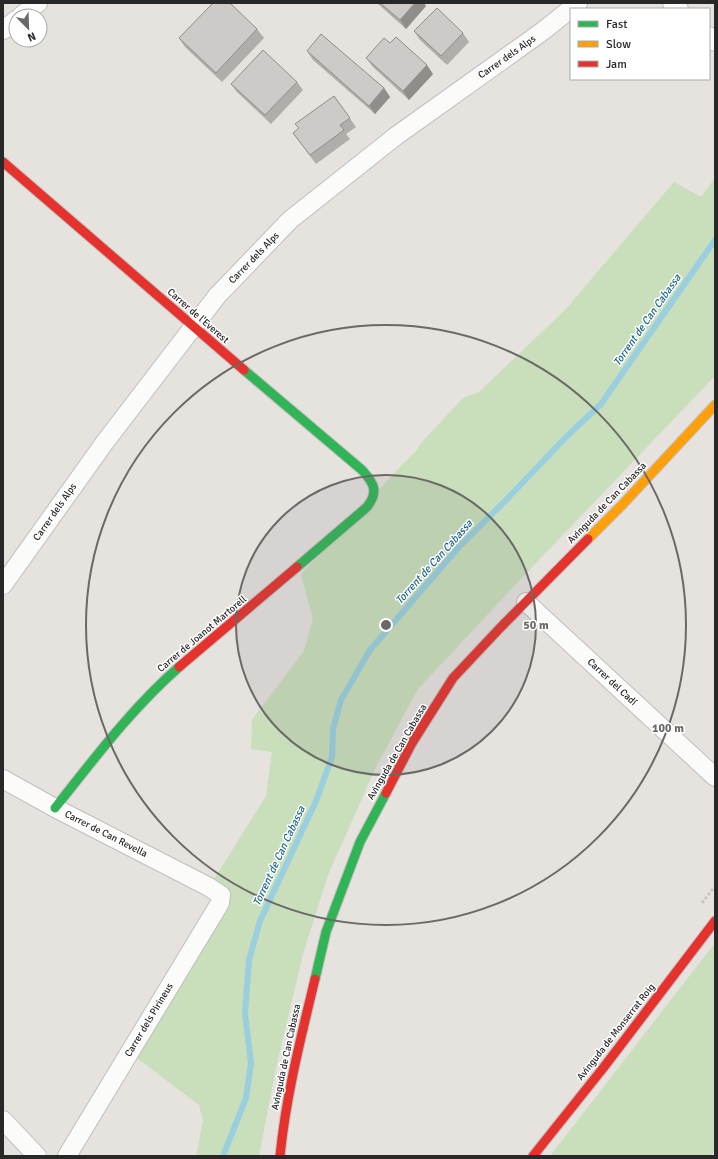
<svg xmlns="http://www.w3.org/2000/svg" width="718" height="1159" viewBox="0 0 718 1159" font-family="Signika,sans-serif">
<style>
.green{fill:#c9deba}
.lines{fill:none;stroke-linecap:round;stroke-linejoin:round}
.stream{stroke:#99cfdf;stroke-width:6}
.street-casing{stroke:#c0bebf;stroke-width:20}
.fast-casing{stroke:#c0bebf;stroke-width:11}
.slow-casing{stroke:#c0bebf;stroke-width:11}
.jam-casing{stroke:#c0bebf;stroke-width:11}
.path{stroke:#c3c2c2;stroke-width:2.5;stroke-dasharray:3 2;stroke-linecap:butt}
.street{stroke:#fbfbfa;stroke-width:18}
.fast{stroke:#30b455;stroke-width:9}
.slow{stroke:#ff9f0a;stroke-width:9}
.jam{stroke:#e5322d;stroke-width:9}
.wall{fill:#b0aeab}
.shaded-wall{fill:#908d8b}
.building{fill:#cdcac7;stroke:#908d8b}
.ring{fill:none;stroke:#6a6968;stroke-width:2}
.labels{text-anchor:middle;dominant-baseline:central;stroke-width:3;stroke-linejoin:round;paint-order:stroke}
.street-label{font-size:10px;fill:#282828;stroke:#fff}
.water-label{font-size:11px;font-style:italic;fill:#1b6588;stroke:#fff}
.centre{fill:#6a6968;stroke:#fff;stroke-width:2}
.ring-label{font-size:12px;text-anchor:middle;font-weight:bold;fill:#6a6968;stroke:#fff;stroke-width:3;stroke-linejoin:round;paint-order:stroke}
</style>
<rect width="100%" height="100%" fill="#e6e2de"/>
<g class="green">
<path d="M715,178V376L516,584L418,689L376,767L328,875L303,954L276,1068L259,1156H196L203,1121L199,1105L129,1052L220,903L209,887L266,796L272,752L251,749L252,720L304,651L313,619L301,574L401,466L417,450L421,443L463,398L479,392L565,310L674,182L701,197Z"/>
<path d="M715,943V1147L712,1156H550Z"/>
</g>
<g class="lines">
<path class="stream" d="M223,1156L246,1098L251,1063L245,1013L249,960L260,921L316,801L332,757L333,729L341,700L370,650L459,547L509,497L566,437L601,404L715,240"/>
<g class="street-casing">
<g id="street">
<path d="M672,3L679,9"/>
<path d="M21,16L38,3"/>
<path d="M3,30L16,20"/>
<path d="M709,36L715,42"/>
<path d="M3,585L105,442L217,296L290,220L396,136L543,31L578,3"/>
<path d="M526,602L715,777"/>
<path d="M3,779L55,808L209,887L221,895L220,903L67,1156"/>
<path d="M3,1120L37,1156"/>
</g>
</g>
<g class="fast-casing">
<g id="fast">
<path d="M244,370L362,470C374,483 379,492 367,507L297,567"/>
<path d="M55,808C94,759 132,708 179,667"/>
<path d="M315,979L326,932L360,842L386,793"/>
</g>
</g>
<g class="slow-casing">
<path id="slow" d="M588,539L623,504L715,405"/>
</g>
<g class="jam-casing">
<g id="jam">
<path d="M3,162L244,370"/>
<path d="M179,667L297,567"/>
<path d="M386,793L412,743L453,678L500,628L588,539"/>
<path d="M280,1156C286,1096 301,1037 315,979"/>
<path d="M533,1156L604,1067L715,921"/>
</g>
</g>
<path class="path" d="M702,903L715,886"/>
<use href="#street" class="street"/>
<use href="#fast" class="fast"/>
<use href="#slow" class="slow"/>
<use href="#jam" class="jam"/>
</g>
<g class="wall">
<path d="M377,3H424L426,6L406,29Z"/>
<path d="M257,29L264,38L222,82L185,47L179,38Z"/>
<path d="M414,31L463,33L469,42L447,65L420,40Z"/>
<path d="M390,43L433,74L409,100L373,67L366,58Z"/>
<path d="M307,51L384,88L390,97L375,114L313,60Z"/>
<path d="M297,82L303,90L271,124L237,92L231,84Z"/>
<path d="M334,96L356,127L346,134L350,139L316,164L293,133L299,128Z"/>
</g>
<g class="shaded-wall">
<path d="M415,3H424L426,6L406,29L400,20Z"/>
<path d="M427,65L433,74L409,100L403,91Z"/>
<path d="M384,88L390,97L375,114L369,106Z"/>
</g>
<g class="building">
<path d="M213,3H230L257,29L216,73L179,38Z"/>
<path d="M380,3H415L400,20Z"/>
<path d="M437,8L463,33L441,56L414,31Z"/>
<path d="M321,34L384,88L369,106L307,51Z"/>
<path d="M396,37L427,65L403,91L366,58L384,38L390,43Z"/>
<path d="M263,50L297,82L265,115L231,84Z"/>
<path d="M334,96L350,118L340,125L344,130L310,155L293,133L299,128L295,124Z"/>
</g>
<circle cx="386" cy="625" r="150" fill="#6a6968" fill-opacity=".12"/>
<g class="ring">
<circle cx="386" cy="625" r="150"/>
<circle cx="386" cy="625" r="300"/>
</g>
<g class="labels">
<g class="street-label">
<text transform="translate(507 57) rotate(-35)">Carrer dels Alps</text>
<text transform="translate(254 258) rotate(-46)">Carrer dels Alps</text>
<text transform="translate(198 316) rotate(41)">Carrer de l'Everest</text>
<text transform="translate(607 503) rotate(-46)">Avinguda de Can Cabassa</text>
<text transform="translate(55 512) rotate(-55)">Carrer dels Alps</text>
<text transform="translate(202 634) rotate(-40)">Carrer de Joanot Martorell</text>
<text transform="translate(612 682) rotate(43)">Carrer del Cadí</text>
<text transform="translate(397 752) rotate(-60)">Avinguda de Can Cabassa</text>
<text transform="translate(106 834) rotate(27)">Carrer de Can Revella</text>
<text transform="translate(149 1020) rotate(-59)">Carrer dels Pirineus</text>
<text transform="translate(616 1032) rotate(-52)">Avinguda de Monserrat Roig</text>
<text transform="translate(286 1057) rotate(-78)">Avinguda de Can Cabassa</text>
</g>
<g class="water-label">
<text transform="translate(647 320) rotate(-55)">Torrent de Can Cabassa</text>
<text transform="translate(434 562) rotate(-48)">Torrent de Can Cabassa</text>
<text transform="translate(279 856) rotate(-65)">Torrent de Can Cabassa</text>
</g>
</g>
<circle cx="386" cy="625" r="6" class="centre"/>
<g class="ring-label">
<text x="536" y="629">50 m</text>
<text x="668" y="732">100 m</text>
</g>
<rect width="718" height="1159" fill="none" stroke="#282828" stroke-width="8"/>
<rect x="570" y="8" width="140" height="72" fill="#ffffff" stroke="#a9a9a9"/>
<rect x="578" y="21" width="20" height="6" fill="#30b455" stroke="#a9a9a9"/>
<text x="606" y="28" font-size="12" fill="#282828">Fast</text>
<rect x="578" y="41" width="20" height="6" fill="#ff9f0a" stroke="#a9a9a9"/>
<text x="606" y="48" font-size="12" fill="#282828">Slow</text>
<rect x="578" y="61" width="20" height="6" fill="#e5322d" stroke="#a9a9a9"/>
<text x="606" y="68" font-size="12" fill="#282828">Jam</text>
<g transform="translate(28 28) rotate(157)"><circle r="19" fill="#ffffff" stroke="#a9a9a9"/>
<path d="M0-3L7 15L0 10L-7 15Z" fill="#6a6968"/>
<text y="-6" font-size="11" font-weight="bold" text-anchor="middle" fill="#282828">N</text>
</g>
</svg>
